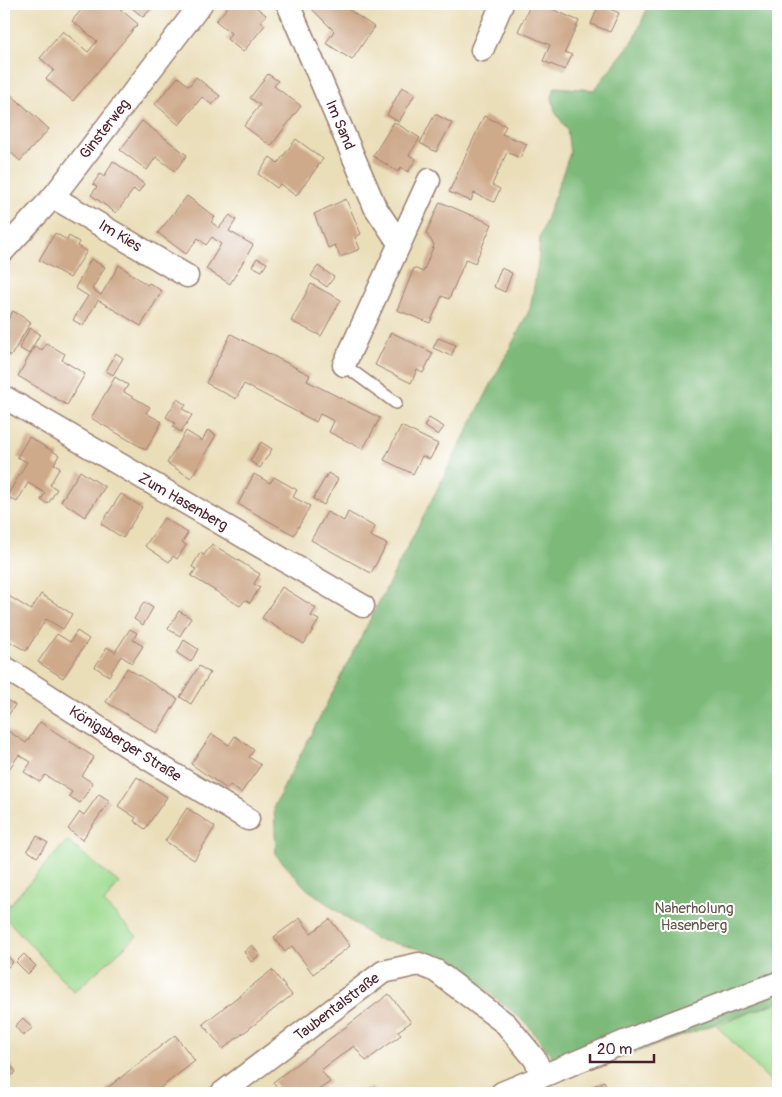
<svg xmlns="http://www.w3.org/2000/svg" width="782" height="1097" viewBox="0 0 782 1097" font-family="Pangolin,sans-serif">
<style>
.green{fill:#9cda8f;stroke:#737c5d}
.forest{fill:#7dba7a;stroke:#646c52}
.building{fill:#cea98a}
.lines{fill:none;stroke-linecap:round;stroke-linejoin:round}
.lane-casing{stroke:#9a7e72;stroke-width:14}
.street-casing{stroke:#9a7e72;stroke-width:25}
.lane{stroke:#fff;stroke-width:11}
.street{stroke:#fff;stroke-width:22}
.labels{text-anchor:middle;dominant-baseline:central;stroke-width:4;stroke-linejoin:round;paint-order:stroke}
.street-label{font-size:15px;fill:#4a1f2b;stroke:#fff}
.park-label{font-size:15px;fill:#635749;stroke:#fff}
</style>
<rect width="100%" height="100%" fill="#fff"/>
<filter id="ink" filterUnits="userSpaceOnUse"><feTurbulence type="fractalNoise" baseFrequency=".02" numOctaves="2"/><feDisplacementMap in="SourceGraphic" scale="10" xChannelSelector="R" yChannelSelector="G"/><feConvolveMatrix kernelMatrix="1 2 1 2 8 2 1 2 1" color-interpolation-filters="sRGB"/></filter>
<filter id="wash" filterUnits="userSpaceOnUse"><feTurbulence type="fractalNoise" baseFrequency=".0096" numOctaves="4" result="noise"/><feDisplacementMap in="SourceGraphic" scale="20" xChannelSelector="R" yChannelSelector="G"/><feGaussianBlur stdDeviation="1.12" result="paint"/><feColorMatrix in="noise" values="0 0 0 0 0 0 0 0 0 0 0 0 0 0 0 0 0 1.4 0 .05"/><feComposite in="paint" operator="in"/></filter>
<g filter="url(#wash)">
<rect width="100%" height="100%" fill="#eadeb9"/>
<g class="green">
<path d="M67,841L119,883L104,903L137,936L74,992L4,916V911Z"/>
<path d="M778,1002V1089L717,1026Z"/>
</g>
<path class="forest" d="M649,4H778V1002L568,1076L526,1023L469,976L420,949L375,939L306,888L276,855L274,806L530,309L538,264L540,237L570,153L567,129L555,112L552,97L555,87L594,90L635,38Z"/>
<g id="blocks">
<g class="building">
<path d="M86,4H114L138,24L73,101L46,79L54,70L40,58L63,31L88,52L97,41L72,21Z"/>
<path d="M127,4H145L151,9L143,17Z"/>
<path d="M230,4H252L266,15L261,21L265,25L243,52L227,39L231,33L216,21Z"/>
<path d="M316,4H352L348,9L374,27L352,60L326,43L334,31L312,9Z"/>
<path d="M531,4H540L579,21L565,52L572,55L565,70L543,61L550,45L518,31Z"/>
<path d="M599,4L619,13L610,32L591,24Z"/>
<path d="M268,74L278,81L274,86L301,106L271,146L244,126L260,105L250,98Z"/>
<path d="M178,77L189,86L196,77L220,96L212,105L202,97L179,125L155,104Z"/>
<path d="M402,87L415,94L399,122L387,115Z"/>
<path d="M8,92L49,129L20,161L4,146V140L7,136L4,133V96Z"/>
<path d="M435,114L452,123L436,152L420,143Z"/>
<path d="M484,116L506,126L502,134L527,144L520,158L507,152L492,185L500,189L494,202L474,193L471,201L449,192Z"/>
<path d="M142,121L187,155L175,171L156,157L147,170L120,150Z"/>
<path d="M394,122L420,138L409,155L416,159L408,172L401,167L398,172L373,156Z"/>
<path d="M296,139L323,159L296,196L280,184L277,188L258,174L270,157L278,163Z"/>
<path d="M113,161L144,184L138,193L134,189L116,213L91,195L97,187L93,184L100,174L104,177Z"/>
<path d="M187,196L215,217L211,222L219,228L230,215L236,220L229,231L253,245L230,284L206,269L221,244L212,237L206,245L198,238L186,254L158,233Z"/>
<path d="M346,199L361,234L355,237L360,249L340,257L335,245L328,248L314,214Z"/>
<path d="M440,202L492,224L475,263L466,259L449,299L442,296L430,323L397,310L414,268L423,272L434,245L426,233Z"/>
<path d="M55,233L67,240L69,236L79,242L77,246L87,251L70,278L39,260Z"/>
<path d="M257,258L267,263L262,271L252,266Z"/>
<path d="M91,259L105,267L92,289L101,295L119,265L147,285L149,283L162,291L141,326L98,300L83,326L73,320L88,296L75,288Z"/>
<path d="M318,266L334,277L327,287L311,276Z"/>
<path d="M501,268L512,273L505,292L494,287Z"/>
<path d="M311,284L341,300L321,336L291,321Z"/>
<path d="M13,311L31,322L11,356L4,352V320L7,321Z"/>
<path d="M30,328L40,334L29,354L19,348Z"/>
<path d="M391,332L433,353L423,373L417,370L411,383L375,365Z"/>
<path d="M231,334L310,375L307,381L380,418L363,449L329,432L334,421L320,414L316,422L244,384L236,399L206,383Z"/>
<path d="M438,338L456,345L451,356L433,348Z"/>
<path d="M46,343L65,354L62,360L85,374L67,405L18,376L35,346L42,350Z"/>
<path d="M116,353L123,358L113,375L106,371Z"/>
<path d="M115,377L128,385L124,392L150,407L146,413L162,422L146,450L91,418Z"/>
<path d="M177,399L186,405L183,409L192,415L181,432L173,427L175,423L166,417Z"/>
<path d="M429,418L444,427L438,435L424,426Z"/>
<path d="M401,426L438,444L430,459L422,456L413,474L384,460Z"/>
<path d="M208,430L216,435L191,478L167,463L186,431L202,441Z"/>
<path d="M29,437L59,455L54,464L60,467L50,485L57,489L48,504L41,500L45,493L28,483L17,502L7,496L27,462L17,457Z"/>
<path d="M261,442L272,449L260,468L250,461Z"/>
<path d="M80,471L105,487L85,517L61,501Z"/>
<path d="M328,473L338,479L324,505L313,499Z"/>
<path d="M254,474L270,483L274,477L297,490L293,497L310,506L294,535L238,504Z"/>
<path d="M121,494L142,507L123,538L101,524Z"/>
<path d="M327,512L344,521L348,512L375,527L370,536L387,544L371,573L311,540Z"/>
<path d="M164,518L188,533L182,542L186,545L177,559L173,556L169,562L145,546Z"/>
<path d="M212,544L260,574L254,584L260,587L250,603L245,600L240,606L191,576L196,569L192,567L200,553L204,555Z"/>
<path d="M282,587L316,608L311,616L319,620L304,644L262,618Z"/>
<path d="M4,593L31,610L41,594L72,614L63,629L46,619L26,651L4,638Z"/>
<path d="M144,602L153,608L143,625L134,619Z"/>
<path d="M179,611L191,618L180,636L168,629Z"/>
<path d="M130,629L137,633L133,640L143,646L132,663L121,656L109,676L95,667L107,647L115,652Z"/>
<path d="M77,631L89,639L63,678L38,662L57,634L70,642Z"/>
<path d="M184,640L198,649L191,662L177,653Z"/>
<path d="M199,666L210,673L191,704L180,697Z"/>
<path d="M127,668L178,699L157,733L106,702Z"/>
<path d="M4,698L15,705L4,722Z"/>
<path d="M40,722L94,757L82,776L93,783L80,803L69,796L72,792L45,775L40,782L24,772L31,762L19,755L9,769L4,766V728L26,743Z"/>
<path d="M212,734L229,745L235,736L254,750L249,757L261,765L241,793L230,785L227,789L191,764Z"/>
<path d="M137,777L167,797L145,829L134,821L136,818L118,806Z"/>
<path d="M99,794L110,801L82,840L68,829L80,812L84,815Z"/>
<path d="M187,808L215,827L194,860L165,841Z"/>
<path d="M37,836L48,843L37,857L27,850Z"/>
<path d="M300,918L311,933L330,919L350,946L313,974L292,946L285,952L274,937Z"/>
<path d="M252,945L260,955L251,962L244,952Z"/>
<path d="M4,952L13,962L4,971Z"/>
<path d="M24,954L36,966L28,974L16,962Z"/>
<path d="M272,970L292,995L223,1049L203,1024Z"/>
<path d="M389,994L411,1022L398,1031L401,1035L366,1061L354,1046L321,1070L330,1082L314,1093H282L273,1082Z"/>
<path d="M23,1018L32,1028L23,1036L15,1026Z"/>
<path d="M175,1035L195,1061L154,1093H109L106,1089Z"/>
<path d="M6,1060L16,1072L6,1081L4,1077V1062Z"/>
<path d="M604,1081L610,1093H580Z"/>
<path d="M371,1087L376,1093H363Z"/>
</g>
</g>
</g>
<g filter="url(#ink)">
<use href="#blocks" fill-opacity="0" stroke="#9a7e72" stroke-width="1"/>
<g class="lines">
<g class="lane-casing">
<path id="lane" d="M344,365L396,403"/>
</g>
<g class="street-casing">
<g id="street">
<path d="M288,4L375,207L399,243"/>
<path d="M482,50L502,4"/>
<path d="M53,197L187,276"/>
<path d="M4,250L53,197L201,4"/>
<path d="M344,365L429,180"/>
<path d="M4,397L363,606"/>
<path d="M4,667L132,749L248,819"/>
<path d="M222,1093L383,972L419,964L436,971L506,1024L535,1059L542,1075"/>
<path d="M502,1093L658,1028L778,983"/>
</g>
</g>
<use href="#lane" class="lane"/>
<use href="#street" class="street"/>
</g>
</g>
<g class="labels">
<g class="street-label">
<text transform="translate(340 125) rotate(67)">Im Sand</text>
<text transform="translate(105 129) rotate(-52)">Ginsterweg</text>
<text transform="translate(120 236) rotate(31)">Im Kies</text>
<text transform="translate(183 502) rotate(30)">Zum Hasenberg</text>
<text transform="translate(125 744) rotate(32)">Königsberger Straße</text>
<text transform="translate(337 1007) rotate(-37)">Taubentalstraße</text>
</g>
<g class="park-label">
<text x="694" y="908">Naherholung<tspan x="694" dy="17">Hasenberg</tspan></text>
</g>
</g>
<rect width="782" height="1097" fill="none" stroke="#fff" stroke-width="20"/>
<path d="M590 1054v8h64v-8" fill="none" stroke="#4a1f2b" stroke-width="2.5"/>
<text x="597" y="1054" font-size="15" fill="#4a1f2b" stroke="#ffffff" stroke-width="4" paint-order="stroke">20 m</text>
</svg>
